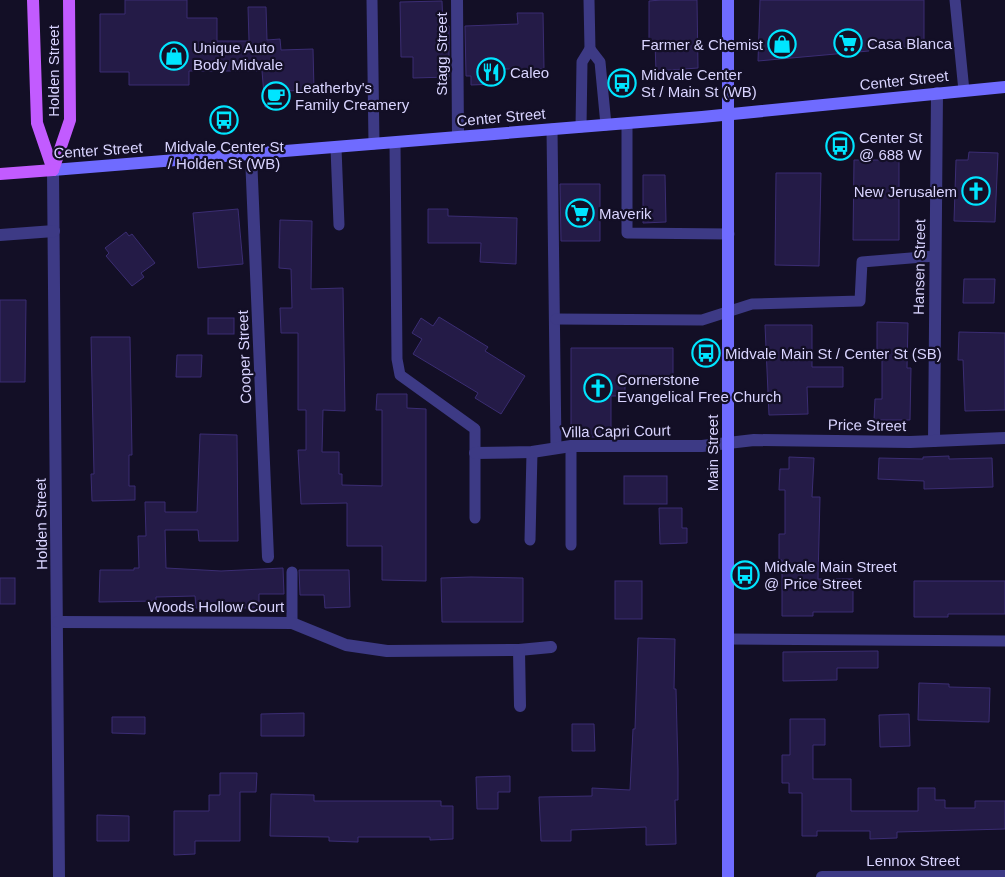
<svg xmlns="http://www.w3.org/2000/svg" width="1005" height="877" viewBox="0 0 1005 877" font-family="Helvetica,sans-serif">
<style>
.building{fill:#241b47;stroke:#3b2d73}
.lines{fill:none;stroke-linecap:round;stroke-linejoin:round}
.lane{stroke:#3d3a85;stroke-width:11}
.street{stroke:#3d3a85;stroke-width:12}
.secondary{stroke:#6f6bff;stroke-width:12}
.primary{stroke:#c25bff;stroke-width:12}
.labels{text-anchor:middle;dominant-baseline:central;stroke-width:4.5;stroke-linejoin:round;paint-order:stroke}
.poi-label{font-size:15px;fill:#d9d4ff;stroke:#130f26;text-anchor:start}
.street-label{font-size:15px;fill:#d9d4ff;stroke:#130f26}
</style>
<rect width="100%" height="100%" fill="#130f26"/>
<g class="building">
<path d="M125,0H187V18H217V41H249L248,7H266L267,40L280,39L281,50L313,49L314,90L285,91L287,105L265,107L262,71H189V85H129V72H100V14H125Z"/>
<path d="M661,0H697L698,68L656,71L655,43H649V1Z"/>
<path d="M760,0H924V47H869V51L758,61Z"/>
<path d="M442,1L443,26H449V77L413,78V57H401L400,2Z"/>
<path d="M517,13H543L544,69H495L496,84L471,85V76H466L465,26L518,24Z"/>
<path d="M969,152L998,153L995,222L954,221L956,160H968Z"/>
<path d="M854,160H899V240H853Z"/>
<path d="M776,173H821L819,266L775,265Z"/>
<path d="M643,175H665L666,222L643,223Z"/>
<path d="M560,184H600V241H561Z"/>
<path d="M238,209L243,264L198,268L193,213Z"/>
<path d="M428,209H448V216L517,218L516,264L480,262L481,243H428Z"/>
<path d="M280,220L312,221L311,289L343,288L345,411L323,410L322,452H339V474H342V485L382,486V410H376L377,394H407V408L426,409V581L382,580V546H347V503L301,504L298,450H306V410H298V333H281L280,308H292L291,269L279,268Z"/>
<path d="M126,232L129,236L132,234L155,263L141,273L144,277L132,286L106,256L109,253L105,248Z"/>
<path d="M964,279H995L994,303H963Z"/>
<path d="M0,300H26L25,382H0Z"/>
<path d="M439,317L488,347L485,351L525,376L501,414L475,398L478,393L413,354L422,339L412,333L421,318L433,326Z"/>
<rect x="208" y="318" width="26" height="16"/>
<path d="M877,322L908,323L907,368H911L910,420H874L875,399H882V351L877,350Z"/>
<path d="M765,325H812V367H843V387H807L808,414L769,415Z"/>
<path d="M959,332L1005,333V410L965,411L963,360H958Z"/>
<path d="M91,337H130L132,455H129V486H135V500L92,501L91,474H94Z"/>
<path d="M571,348H673V380H625V396H611V437H571Z"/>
<path d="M177,355H202L201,377H176Z"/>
<path d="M200,434L237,435L238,541H199L198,530H165L166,568L221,571L283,568L284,594H259V608H196L195,596L156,597V601L99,602L100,570H134V568H139L138,536H146L145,502H165V512H197Z"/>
<path d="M949,456V459L992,458L993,487L924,489V481L878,479L879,458L923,459V457Z"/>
<path d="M789,457L814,458L812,497H820L818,579H853V612H813V616H782V560H779V534H785V490H779L780,469H789Z"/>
<rect x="624" y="476" width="43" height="28"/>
<path d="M659,508H682V528H687V543L660,544Z"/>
<path d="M299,570H349L350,607L325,608L324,595H300Z"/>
<path d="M471,577L523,578V622H442L441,578Z"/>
<rect x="0" y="578" width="15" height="26"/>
<rect x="615" y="581" width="27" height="38"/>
<path d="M914,581H1005V614H948V617H914Z"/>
<path d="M638,638L675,639L674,689H676L678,770V800H675L676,844L646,845V827L571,830V841H541L539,797L592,796V788L630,790L633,729H635Z"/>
<path d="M878,651V668H837V680L783,681V652Z"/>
<path d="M919,683L949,684V687L990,688L989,722L918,720Z"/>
<path d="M304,713V736H261V714Z"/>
<path d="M909,714L910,746L880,747L879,715Z"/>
<path d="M112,717H145V734L112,733Z"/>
<path d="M790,719H825V745H813V779H851V811H918V788H935V800H945V808H975V801H1005V829L897,832V838L870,839V831H817V836H802V793H789V783H782V755H790Z"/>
<path d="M572,724H594L595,751H572Z"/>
<path d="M220,773H257L256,792H240V841H195V854L174,855V811H209V795H220Z"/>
<path d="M510,776V792H498V809H477L476,777Z"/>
<path d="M271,794L314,795V801H441V806H453V839L430,840V837H358V842L329,841V837L270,836Z"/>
<path d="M97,815L129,816V841H97Z"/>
</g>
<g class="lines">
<g class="lane">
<path d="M372,0L374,144"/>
<path d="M589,0L590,49"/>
<path d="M955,0L964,91"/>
<path d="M627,123V233L729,234"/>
<path d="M581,127L582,62L590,49L600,62L606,125"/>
<path d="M552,129L556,448"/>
<path d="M395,143L397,359L400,375L475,429V518"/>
<path d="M336,148L339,225"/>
<path d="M556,319L702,320L752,304L860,301L862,262L935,256"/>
<path d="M571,446V545"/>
<path d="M530,540L532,452"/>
<path d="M292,572V623"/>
<path d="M728,639L1005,641"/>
</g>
<g class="street">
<path d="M457,0L458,137"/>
<path d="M251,156L268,557"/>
<path d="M53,170L59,877"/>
<path d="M0,235L54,231"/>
<path d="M934,441L937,93"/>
<path d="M475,453L532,452L571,446H702L754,440L910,442L1005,438"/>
<path d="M58,622L292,623L346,645L387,651L519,650L551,647"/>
<path d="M519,650L520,706"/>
<path d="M822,877L1005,876"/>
</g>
<g class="secondary">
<path d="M53,170L702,117L1005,87"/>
<path d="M728,877V0"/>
</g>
<g class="primary">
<path d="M33,0L37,123L53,170"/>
<path d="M53,170L70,120L69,0"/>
<path d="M0,174L53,170"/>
</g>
</g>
<defs>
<g id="supermarket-ring" transform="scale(1.4375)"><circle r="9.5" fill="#130f26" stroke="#00e5ff" stroke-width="1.5"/><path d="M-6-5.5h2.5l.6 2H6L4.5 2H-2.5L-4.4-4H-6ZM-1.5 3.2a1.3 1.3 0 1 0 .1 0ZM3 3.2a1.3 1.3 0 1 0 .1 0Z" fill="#00e5ff"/></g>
<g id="shop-ring" transform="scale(1.4375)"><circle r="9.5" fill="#130f26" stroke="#00e5ff" stroke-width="1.5"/><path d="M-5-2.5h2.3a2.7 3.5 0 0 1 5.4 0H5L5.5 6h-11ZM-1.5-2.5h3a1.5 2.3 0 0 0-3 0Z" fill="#00e5ff"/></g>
<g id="restaurant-ring" transform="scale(1.4375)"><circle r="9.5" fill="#130f26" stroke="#00e5ff" stroke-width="1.5"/><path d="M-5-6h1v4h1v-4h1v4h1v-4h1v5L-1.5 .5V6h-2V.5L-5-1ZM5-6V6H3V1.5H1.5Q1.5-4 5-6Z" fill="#00e5ff"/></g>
<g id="bus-ring" transform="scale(1.4375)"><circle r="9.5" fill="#130f26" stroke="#00e5ff" stroke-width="1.5"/><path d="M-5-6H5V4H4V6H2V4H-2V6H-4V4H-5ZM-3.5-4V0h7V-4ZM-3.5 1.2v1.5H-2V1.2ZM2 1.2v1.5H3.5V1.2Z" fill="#00e5ff"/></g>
<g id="cafe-ring" transform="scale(1.4375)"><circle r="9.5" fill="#130f26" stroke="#00e5ff" stroke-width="1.5"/><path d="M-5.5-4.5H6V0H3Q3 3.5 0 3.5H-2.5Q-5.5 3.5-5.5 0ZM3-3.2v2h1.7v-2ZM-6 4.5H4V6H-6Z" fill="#00e5ff"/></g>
<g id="church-ring" transform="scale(1.4375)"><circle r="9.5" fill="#130f26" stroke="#00e5ff" stroke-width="1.5"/><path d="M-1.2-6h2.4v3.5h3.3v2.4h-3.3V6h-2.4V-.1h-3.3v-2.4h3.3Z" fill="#00e5ff"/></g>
</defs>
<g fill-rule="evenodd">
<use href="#supermarket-ring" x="848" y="43"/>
<use href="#shop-ring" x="782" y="44"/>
<use href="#shop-ring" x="174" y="56"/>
<use href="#restaurant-ring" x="491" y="72"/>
<use href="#bus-ring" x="622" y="83"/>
<use href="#cafe-ring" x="276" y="96"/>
<use href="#bus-ring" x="224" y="120"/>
<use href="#bus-ring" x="840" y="146"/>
<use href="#church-ring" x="976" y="191"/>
<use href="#supermarket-ring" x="580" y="213"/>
<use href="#bus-ring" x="706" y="353"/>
<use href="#church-ring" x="598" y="388"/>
<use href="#bus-ring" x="745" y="575"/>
</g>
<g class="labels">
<g class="poi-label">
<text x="867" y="43">Casa Blanca</text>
<text x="763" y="44" text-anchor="end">Farmer &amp; Chemist</text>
<text x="193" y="47">Unique Auto<tspan x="193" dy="17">Body Midvale</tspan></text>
<text x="510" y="72">Caleo</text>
<text x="641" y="74">Midvale Center<tspan x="641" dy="17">St / Main St (WB)</tspan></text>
<text x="295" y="87">Leatherby's<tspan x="295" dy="17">Family Creamery</tspan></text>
<text x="859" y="137">Center St<tspan x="859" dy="17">@ 688 W</tspan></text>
<text x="224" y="146" text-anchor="middle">Midvale Center St<tspan x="224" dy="17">/ Holden St (WB)</tspan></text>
<text x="957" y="191" text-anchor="end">New Jerusalem</text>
<text x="599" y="213">Maverik</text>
<text x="725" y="353">Midvale Main St / Center St (SB)</text>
<text x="617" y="379">Cornerstone<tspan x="617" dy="17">Evangelical Free Church</tspan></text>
<text x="764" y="566">Midvale Main Street<tspan x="764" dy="17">@ Price Street</tspan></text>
</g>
<g class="street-label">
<text transform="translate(441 54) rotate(-90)">Stagg Street</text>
<text transform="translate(53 71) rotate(-90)">Holden Street</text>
<text transform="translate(904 80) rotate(-6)">Center Street</text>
<text transform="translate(501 117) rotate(-5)">Center Street</text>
<text transform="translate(98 150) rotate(-4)">Center Street</text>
<text transform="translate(919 267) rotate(-89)">Hansen Street</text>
<text transform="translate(244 357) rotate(-92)">Cooper Street</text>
<text transform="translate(867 425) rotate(1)">Price Street</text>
<text transform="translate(616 431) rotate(-1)">Villa Capri Court</text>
<text transform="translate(712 453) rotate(-90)">Main Street</text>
<text transform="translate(41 524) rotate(-91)">Holden Street</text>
<text x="216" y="606">Woods Hollow Court</text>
<text x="913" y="860">Lennox Street</text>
</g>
</g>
</svg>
